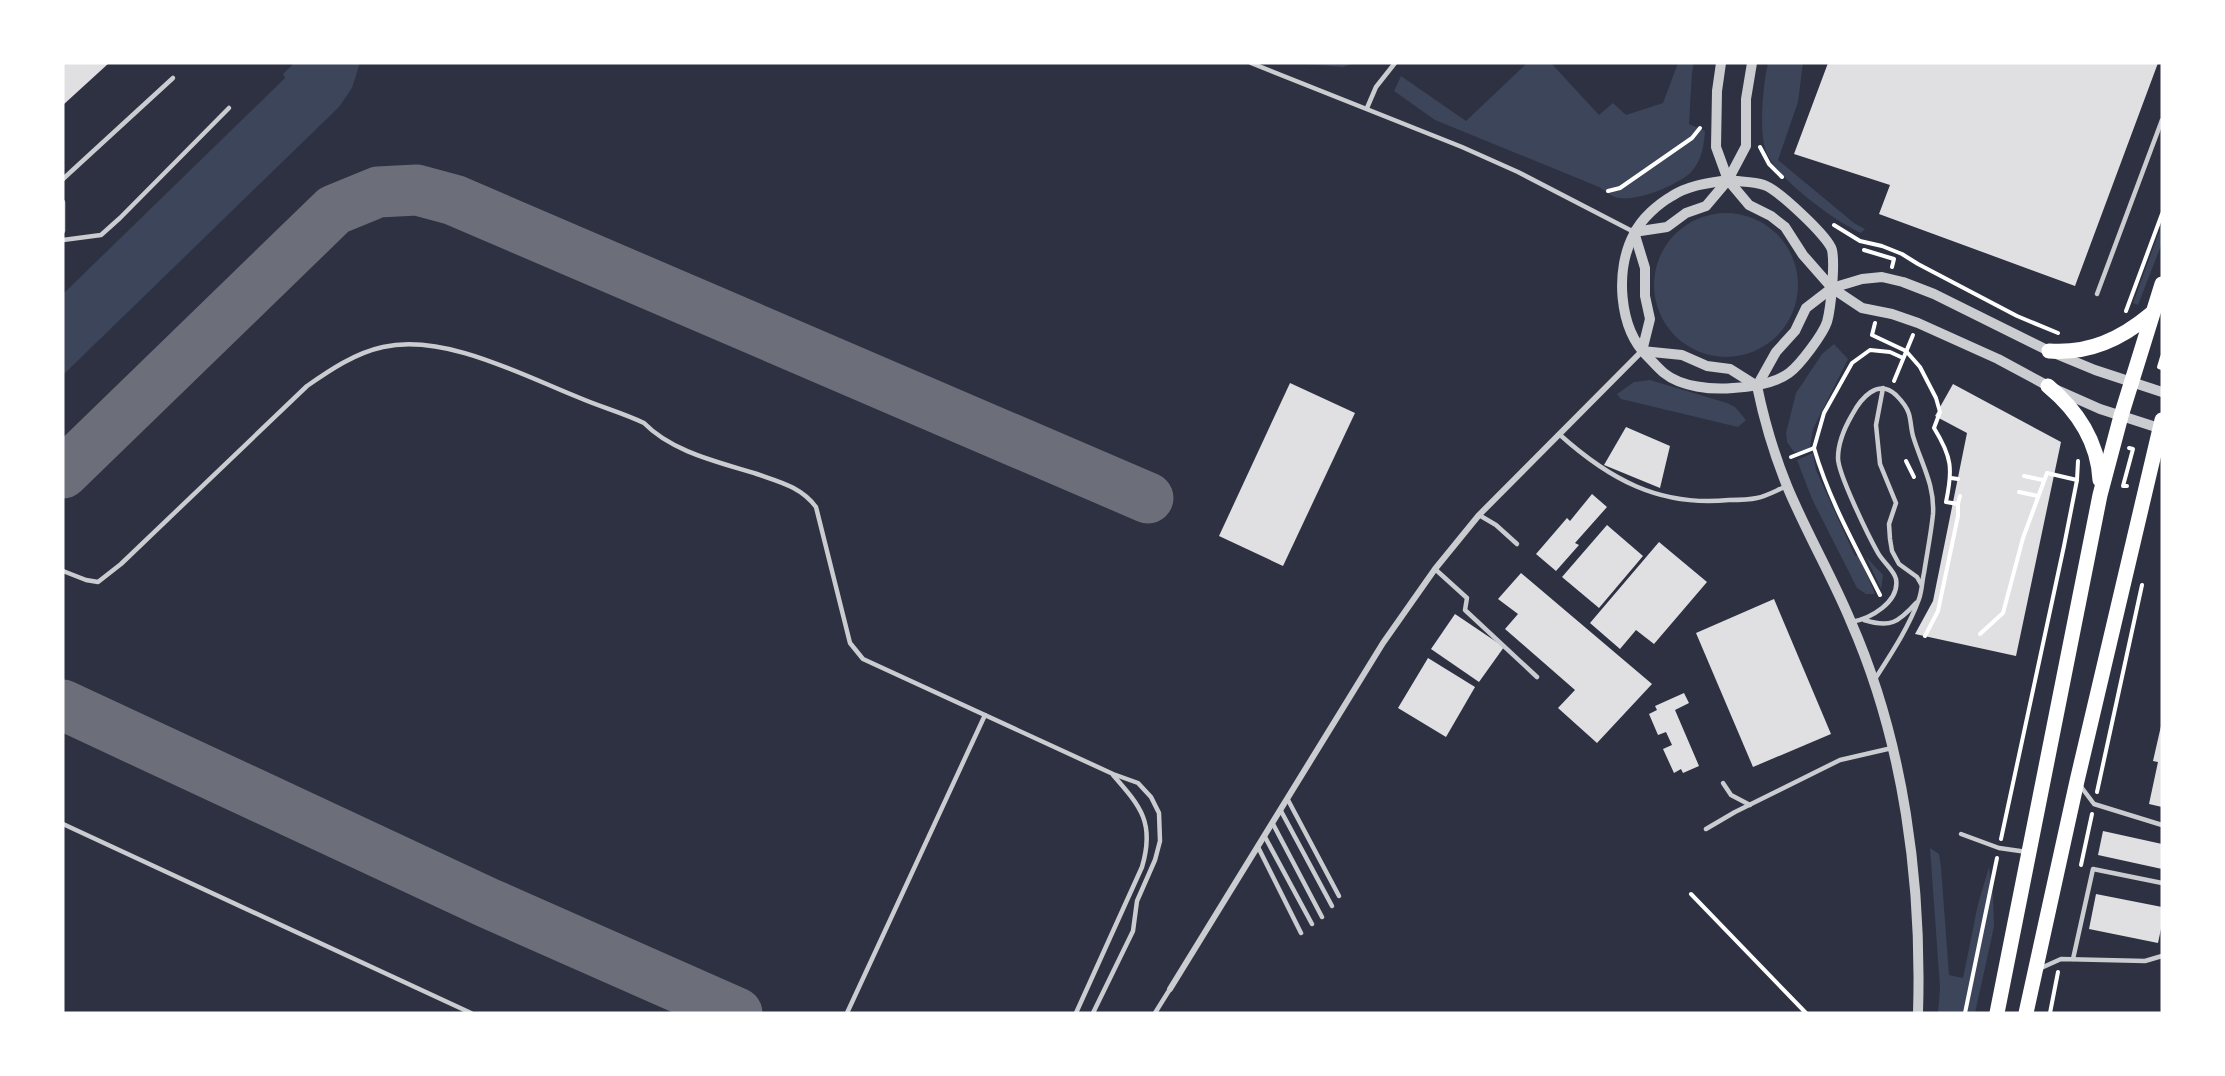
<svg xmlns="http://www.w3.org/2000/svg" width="2225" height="1076" viewBox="0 0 2225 1076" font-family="'Fira Sans Condensed',sans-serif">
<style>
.green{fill:#3c4559}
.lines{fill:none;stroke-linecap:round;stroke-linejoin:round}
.taxiway{stroke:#6c6f7a;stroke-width:51}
.building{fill:#e0e0e3}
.path{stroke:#fff;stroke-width:4}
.service{stroke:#caccd0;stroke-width:4.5}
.minor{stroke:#caccd0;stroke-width:6}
.tertiary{stroke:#caccd0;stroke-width:10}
.trunk{stroke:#fff;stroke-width:15}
</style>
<rect width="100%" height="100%" fill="#2d3142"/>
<g class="green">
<path d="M294,63H360L352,88L339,107L63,375V294L285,78L283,74Z"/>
<path d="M1293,63H1355L1343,67Z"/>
<path d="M1527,63H1551L1599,115L1613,103L1626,115L1663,103L1678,63H1694L1692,73L1689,124L1705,131C1704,145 1702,160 1692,171C1681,184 1633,204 1615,197C1610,195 1604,190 1599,187L1435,120L1394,91L1401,76L1466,121Z"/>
<path d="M1768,63H1803L1798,102L1778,160L1854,223L1865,229L1861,233C1834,221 1780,181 1767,154C1758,135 1763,84 1768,63Z"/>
<circle cx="1726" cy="285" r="72"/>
<path d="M2162,224V243L2138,305L2133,303Z"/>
<path d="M1834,344L1848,359L1813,429L1809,452H1794L1787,442L1786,433L1796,393L1822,354Z"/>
<path d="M1650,380L1727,403L1735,407L1746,420L1738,427L1621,399L1617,394L1634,382Z"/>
<path d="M1813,453L1816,470L1855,556L1859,555L1875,594H1866L1857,588L1812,499L1797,460Z"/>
<path d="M1866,557L1883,575L1881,589Z"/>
<path d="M1930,848L1939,854L1941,867L1949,975L1963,978L1978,904L1989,867L1993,895L1994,927L1975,1013H1938L1940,988Z"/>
</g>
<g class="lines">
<g class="taxiway">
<path d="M63,473L334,210L378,192L417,190L454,200L1148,498"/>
<path d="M63,705L488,903L737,1013"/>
</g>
</g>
<g class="building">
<path d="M63,63H109L63,105Z"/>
<path d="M1828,63H2158L2075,286L1879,214L1890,185L1794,154Z"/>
<path d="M1290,383L1355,413L1283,566L1219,536Z"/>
<path d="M1953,384L2061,442L2016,656L1915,634L1933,601L1967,433L1935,416Z"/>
<path d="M1626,427L1670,446L1660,488L1604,465Z"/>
<path d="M1592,494L1607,507L1575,543L1579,545L1556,571L1536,554L1567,518L1570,521Z"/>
<path d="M1607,525L1643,556L1599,608L1562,577Z"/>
<path d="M1659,542L1707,582L1654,644L1636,630L1620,649L1590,623Z"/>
<path d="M1521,573L1652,684L1597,743L1558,708L1575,690L1505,629L1518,614L1498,599Z"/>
<path d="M1774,599L1831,734L1753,767L1696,633Z"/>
<path d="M1455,614L1504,647L1479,682L1431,649Z"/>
<path d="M1428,658L1475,687L1446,737L1398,708Z"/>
<path d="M1684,693L1689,703L1675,710L1699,766L1683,773L1681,769L1674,773L1663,749L1672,745L1666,732L1658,735L1649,714L1657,710L1655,706Z"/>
<path d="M2161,726H2162V807L2149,804L2158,762L2153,761Z"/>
<path d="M2103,831L2162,844V869L2098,855Z"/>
<path d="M2096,894L2162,907V924L2158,943L2089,929Z"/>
</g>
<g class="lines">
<g class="path">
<path d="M1760,147L1769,164L1782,177"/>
<path d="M1608,191L1620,188L1692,138L1700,128"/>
<path d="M1834,225L1860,241L1882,246L1902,254L1918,264L2017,316L2058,333"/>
<path d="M1864,250L1894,259L1892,267"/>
<path d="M2126,311L2162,214"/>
<path d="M1875,323L1872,335L1906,351L1920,367L1936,398L1940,412L1934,428C1952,457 1953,469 1946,502L1958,504V516L1938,611L1925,636"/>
<path d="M2162,357L2159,367L2162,368"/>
<path d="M1894,381L1913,335"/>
<path d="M1814,448C1829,500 1856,547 1880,595"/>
<path d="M1791,457L1814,448L1824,413L1852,363L1870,350L1890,352L1903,358"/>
<path d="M1906,461L1914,477"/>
<path d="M2024,476L2043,480"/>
<path d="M1951,478L1958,479"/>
<path d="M2127,486H2123L2133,449L2129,448"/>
<path d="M2019,492L2038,496"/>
<path d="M1958,504L1960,496"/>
<path d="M1980,634L2003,613L2023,538L2047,473L2077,480"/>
<path d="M2097,792L2142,585"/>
<path d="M2001,839L2064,546L2077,480L2078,461"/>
<path d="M2081,865L2092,814"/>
<path d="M1691,894L1806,1013"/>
<path d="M1965,1013L1997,858"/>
<path d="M2050,1013L2058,972"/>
</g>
<g class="service">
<path d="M1251,63L1462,147L1518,172L1632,231"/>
<path d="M1367,108L1376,87L1395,63"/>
<path d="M63,179L173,78"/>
<path d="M63,202V231"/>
<path d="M63,240L101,235L120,218L229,108"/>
<path d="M2097,294L2162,120"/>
<path d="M1883,388L1876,425L1880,464L1896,503L1889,524L1890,539L1892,551L1899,564L1917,577L1921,584"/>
<path d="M1559,434C1609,479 1659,507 1729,500C1738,500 1748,500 1757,498C1767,496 1777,490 1787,486"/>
<path d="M1479,515L1496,525L1517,544"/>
<path d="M1435,569L1467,598L1465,610L1537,677"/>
<path d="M63,571L86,580L98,582L121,564L307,386C330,370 355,353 383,347C445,333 524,376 580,398C601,407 623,413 644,423C672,452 719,462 757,474C780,482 801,487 816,507L850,643L863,659L1113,774L1138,783L1151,797L1159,813L1160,841L1155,860L1137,901L1133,931L1093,1013"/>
<path d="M1864,620C1890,628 1898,623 1916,603"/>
<path d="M1851,622C1870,619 1900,602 1896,579C1894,570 1883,562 1878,553C1869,537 1838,474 1838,458C1838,443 1845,427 1852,415C1861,398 1878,378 1896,395C1901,400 1907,407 1909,414C1911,421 1911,429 1913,436C1921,463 1935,485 1933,514C1931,534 1927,553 1924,573C1922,581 1922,591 1919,599C1909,627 1891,654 1875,679"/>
<path d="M1723,783L1731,795L1750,805"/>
<path d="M2079,784L2094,804L2162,825"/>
<path d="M1288,800L1339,896"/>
<path d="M1281,811L1332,906"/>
<path d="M63,824L471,1013"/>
<path d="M1273,824L1322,917"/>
<path d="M1706,829L1735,812L1840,760L1892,748"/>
<path d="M1961,834L1999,848L2027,852"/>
<path d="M1265,837L1312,924"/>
<path d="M1258,847L1301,933"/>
<path d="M2073,959L2093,869L2162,883"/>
<path d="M2041,968L2061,959L2145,961L2162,956"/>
<path d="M847,1013L985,715"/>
<path d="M1076,1013L1142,867C1155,823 1141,807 1113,775"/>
<path d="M1155,1013L1170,989"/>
</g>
<path class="minor" d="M1170,989L1383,643L1435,569L1479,515L1642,351"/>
<g class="tertiary">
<path d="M1721,63L1717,91L1716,147L1728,180L1749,205L1771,216L1785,227L1803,255L1832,288L1862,308L1892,314L1918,323L1998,359L2048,386L2100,409L2162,429"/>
<path d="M1728,180C1740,182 1753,181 1764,185C1777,189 1829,237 1832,250C1835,264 1831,308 1827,322C1823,334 1800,365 1789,373C1774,384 1751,387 1733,388C1712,390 1681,387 1664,373C1658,368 1653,362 1648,357C1618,328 1615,269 1634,234C1641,219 1658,204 1672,196C1689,185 1709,183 1728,180Z"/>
<path d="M1634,232L1667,227L1686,213L1706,206L1728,180L1746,146V99L1752,63"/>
<path d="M1634,232L1645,268V296L1650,319L1642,351"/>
<path d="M1642,351L1682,355L1707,366L1730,369L1757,386"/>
<path d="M1757,386C1764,420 1774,454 1787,486C1806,532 1832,576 1851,622C1904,743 1922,882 1918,1013"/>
<path d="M1757,386L1776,352L1795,331L1806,308L1832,288L1862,279L1882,277L1903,282L1934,294L2049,351L2095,370L2162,392"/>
</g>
<g class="trunk">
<path d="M2049,351C2089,354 2121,339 2151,314"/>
<path d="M2048,386C2077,410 2098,442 2100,480"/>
<path d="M1997,1013L2100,495L2121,416L2162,284"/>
<path d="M2026,1013L2077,781L2162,420"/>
</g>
</g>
<rect width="2225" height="1076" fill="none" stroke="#ffffff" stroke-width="129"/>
</svg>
